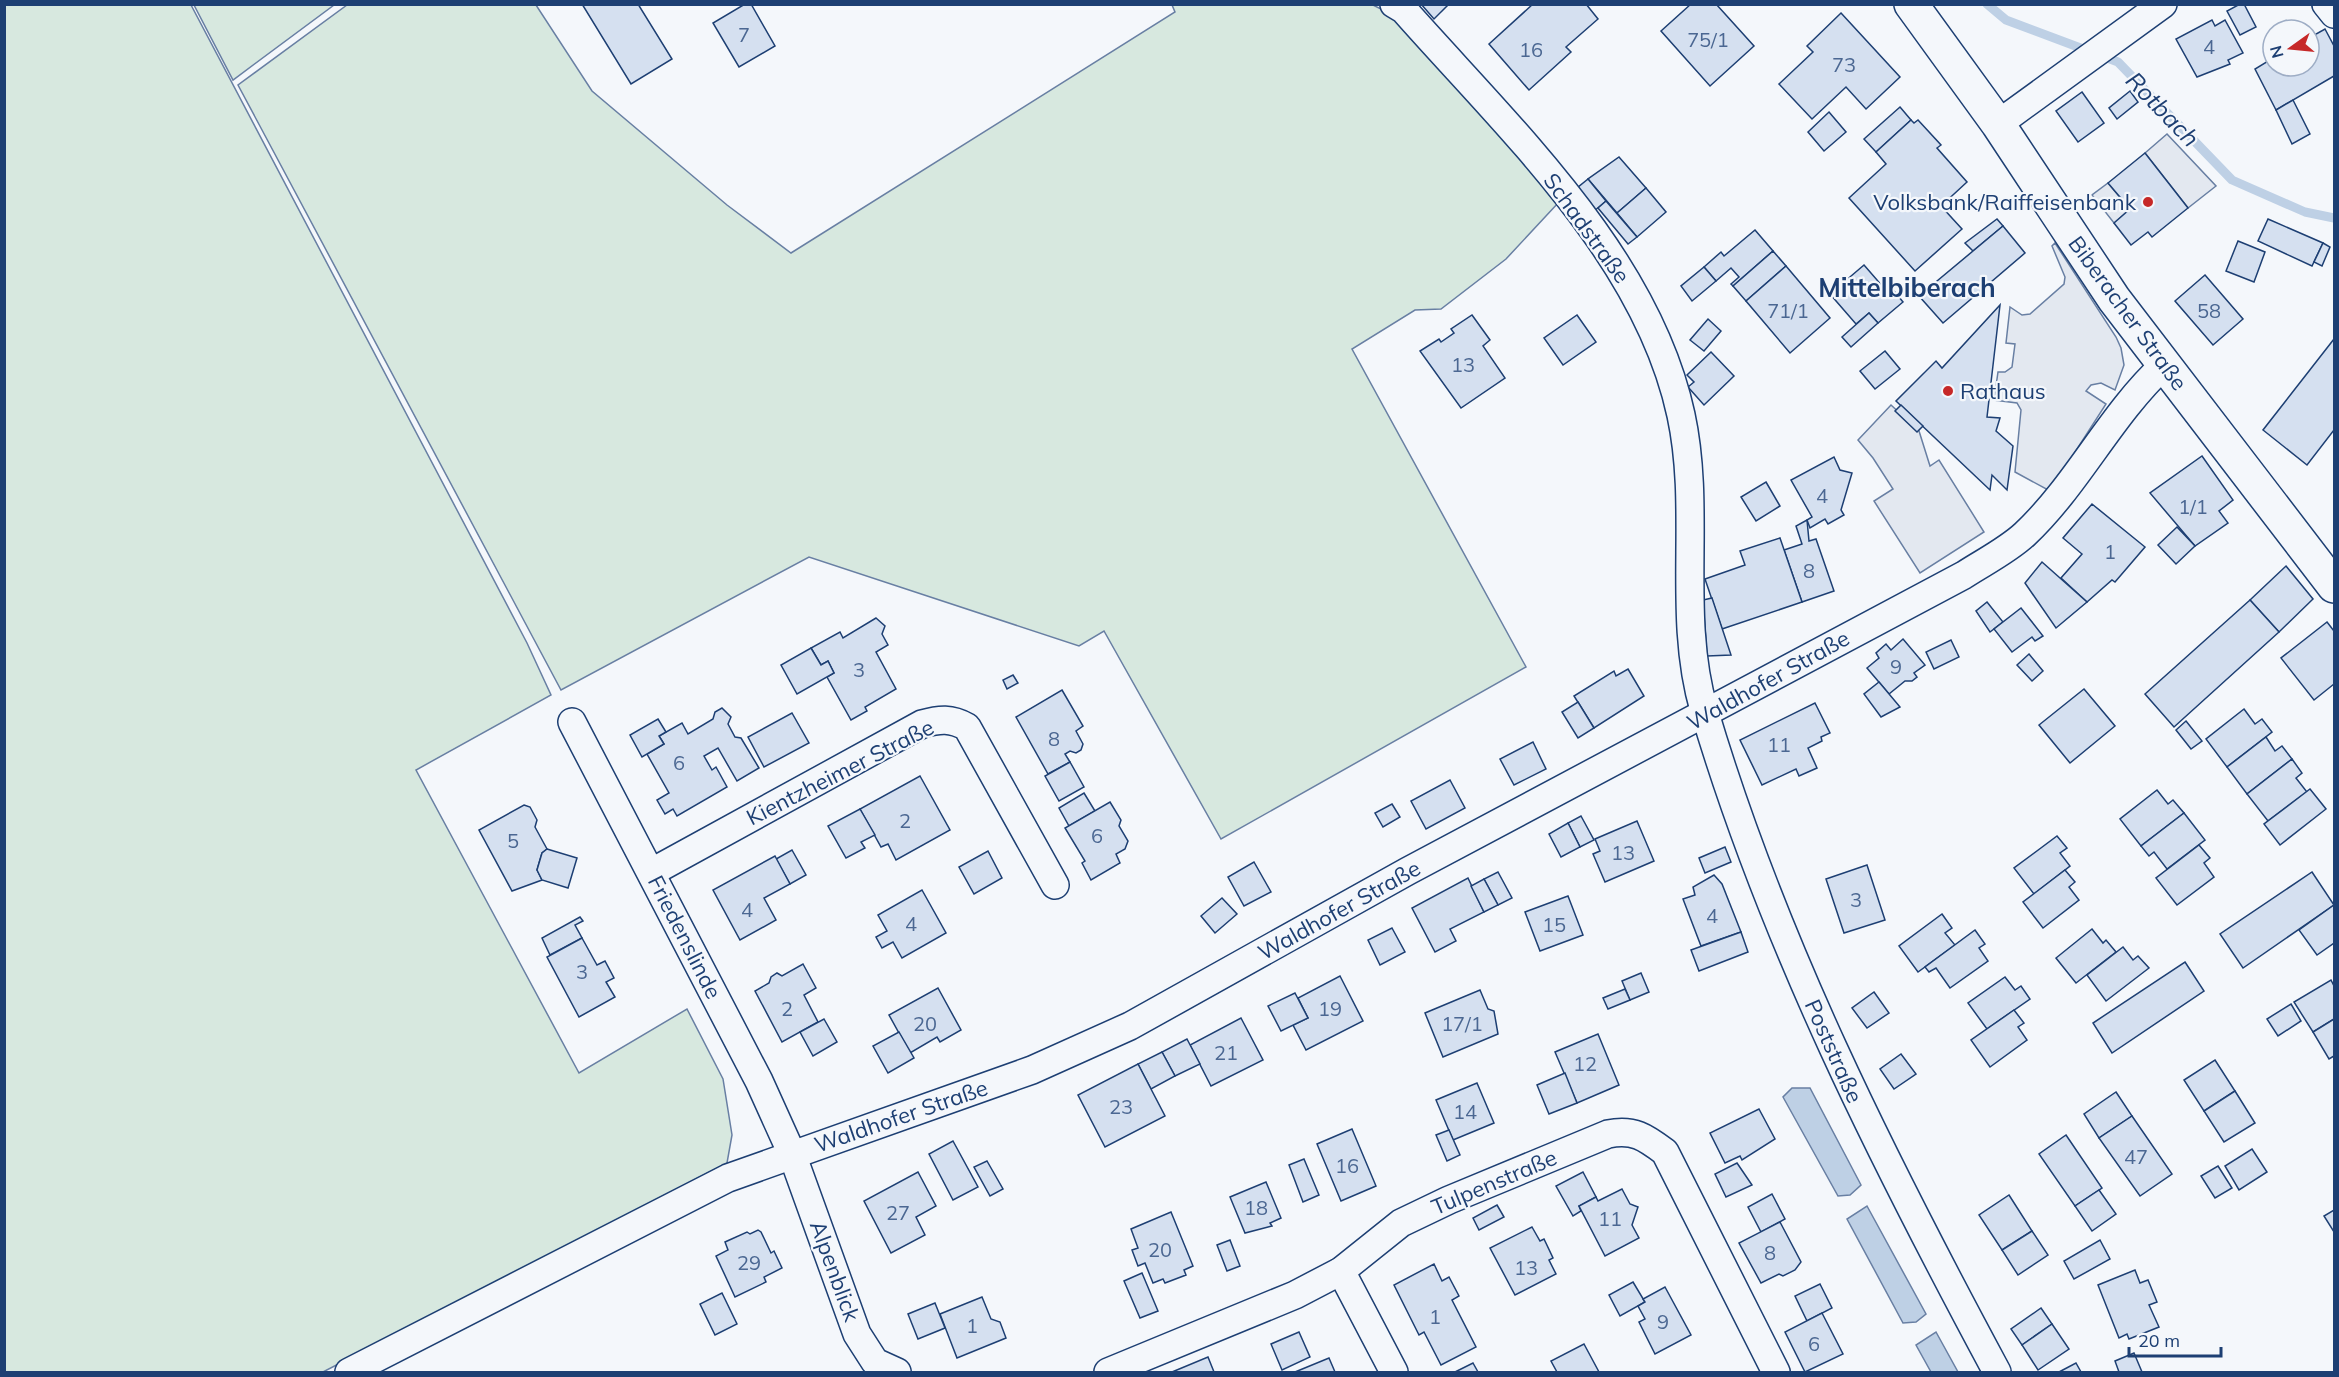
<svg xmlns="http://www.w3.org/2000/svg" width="2339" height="1377" viewBox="0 0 2339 1377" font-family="Mulish,sans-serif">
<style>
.green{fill:#d7e8df;stroke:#687fa3;stroke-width:1.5}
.parking{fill:#e3e8f0;stroke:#687fa3;stroke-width:1.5}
.water{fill:#bed0e5;stroke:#687fa3;stroke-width:1.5}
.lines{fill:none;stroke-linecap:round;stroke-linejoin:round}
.stream{stroke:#bed0e5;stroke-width:9}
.building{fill:#d5e0f0;stroke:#1d3f73;stroke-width:1.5}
.minor-casing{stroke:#1d3f73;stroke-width:30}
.tertiary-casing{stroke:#1d3f73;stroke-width:36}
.minor{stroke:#f4f7fb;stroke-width:27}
.tertiary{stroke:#f4f7fb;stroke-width:33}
.poi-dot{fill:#c62828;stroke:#f4f7fb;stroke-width:2}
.labels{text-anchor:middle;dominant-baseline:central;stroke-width:4.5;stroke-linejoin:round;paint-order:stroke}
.number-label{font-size:20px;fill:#4b6792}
.poi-label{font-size:22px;fill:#1d3f73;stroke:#f4f7fb;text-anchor:end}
.street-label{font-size:22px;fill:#1d3f73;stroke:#f4f7fb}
.water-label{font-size:24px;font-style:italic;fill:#1d3f73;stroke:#f4f7fb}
.quarter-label{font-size:26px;font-weight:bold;fill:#1d3f73;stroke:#f4f7fb}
</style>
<rect width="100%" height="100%" fill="#f4f7fb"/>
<g class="green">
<path d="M5,5H191L527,643L551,695L416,770L579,1073L687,1009L723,1079L732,1135L727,1163L323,1372H5Z"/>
<path d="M194,5H334L233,80Z"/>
<path d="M347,5H536L592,91L727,205L791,253L1175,12L1172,5H1373L1399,18L1559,202L1506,259L1441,309L1415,310L1352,349L1526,667L1221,839L1104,631L1079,646L809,557L561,690L238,85Z"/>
</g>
<g class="parking">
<path d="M2167,134L2216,186L2188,208L2145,153Z"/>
<path d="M2108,183L2130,209L2114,223L2092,195Z"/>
<path d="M2055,243L2116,337L2121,348L2124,365L2115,390L2101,383L2091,385L2086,391L2106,404L2050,491L2015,472L2021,410L2017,403L1994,400L1998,372H2005L2012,367L2015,344L2006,343L2010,307L2022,315L2030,314L2064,284L2065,277L2052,246Z"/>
<path d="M1891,405L1919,431L1930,466L1939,460L1984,532L1920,573L1874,501L1893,489L1873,458L1858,440Z"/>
</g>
<g class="water">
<path d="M1792,1088H1810L1861,1185L1850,1195L1838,1196L1783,1097Z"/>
<path d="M1867,1206L1926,1314L1916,1322L1903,1323L1847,1219Z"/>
<path d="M1936,1332L1958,1372H1931L1916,1345Z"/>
</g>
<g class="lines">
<path class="stream" d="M1987,4L2006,20L2118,62L2232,180L2305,212L2334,218"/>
</g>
<g class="building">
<path d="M582,4H638L672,59L631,84Z"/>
<path d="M745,4H751L775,46L739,67L713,23Z"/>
<path d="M1421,4H1449L1434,19Z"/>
<path d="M1533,4H1586L1598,19L1566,47L1571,52L1529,90L1489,44Z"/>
<path d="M1691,4H1716L1754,46L1710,86L1661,31Z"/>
<path d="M2240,4H2244L2256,27L2240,35L2227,11Z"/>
<path d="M1841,13L1900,77L1866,109L1846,87L1812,119L1779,84L1813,52L1807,46Z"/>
<path d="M2212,20L2215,26L2225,20L2243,53L2228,60L2230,64L2197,77L2176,39Z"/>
<path d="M2325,29L2334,46V76L2276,110L2255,69L2273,58V66H2309V38Z"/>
<path d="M2130,91L2138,102L2117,119L2109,108Z"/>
<path d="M2082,92L2104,123L2078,142L2056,111Z"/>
<path d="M2293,100L2310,134L2292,144L2276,110Z"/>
<path d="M1900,107L1911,120L1876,152L1864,139Z"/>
<path d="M1829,112L1846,132L1824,151L1808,132Z"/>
<path d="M1911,120L1914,123L1918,120L1941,145L1937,148L1967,182L1941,206L1962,229L1915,271L1849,198L1886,164L1876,152Z"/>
<path d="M2145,153L2188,208L2152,237L2148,232L2131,245L2114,223L2130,209L2108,183Z"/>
<path d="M1619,157L1646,188L1617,213L1588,179Z"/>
<path d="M1588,179L1606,201L1593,212L1577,188Z"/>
<path d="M1646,188L1666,212L1637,237L1617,213Z"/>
<path d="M1606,201L1637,237L1628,244L1598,208Z"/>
<path d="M1997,219L2003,226L1973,251L1965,243Z"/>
<path d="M2268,219L2323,243L2312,266L2258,241Z"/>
<path d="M2003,226L2025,253L1943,323L1919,296Z"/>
<path d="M1755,230L1773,251L1733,286L1731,284L1739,277L1731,268L1716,281L1704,267L1721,252L1724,256Z"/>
<path d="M2238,241L2265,252L2254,282L2226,271Z"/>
<path d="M2323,243L2330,247L2322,266L2314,262Z"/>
<path d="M1773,251L1786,266L1746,301L1733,286Z"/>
<path d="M1864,265L1890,295L1894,291L1903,302L1878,323L1869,313L1856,324L1830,294Z"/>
<path d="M1786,266L1830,318L1790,353L1746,301Z"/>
<path d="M1704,267L1716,281L1692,301L1681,286Z"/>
<path d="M2205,275L2243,319L2213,345L2175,301Z"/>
<path d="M2000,305L1987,417L2000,418L1996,431L2013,446L2007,490L1992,475L1990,490L1896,401L1936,361L1942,368Z"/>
<path d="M1869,313L1878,323L1851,347L1842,337Z"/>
<path d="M1472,315L1490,340L1483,346L1505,378L1461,408L1420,351L1439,339L1441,342L1454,333L1451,329Z"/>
<path d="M1577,315L1596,342L1563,365L1544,338Z"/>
<path d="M1708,319L1721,331L1704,351L1690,340Z"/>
<path d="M2334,339V430L2307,465L2263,430Z"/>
<path d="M1885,351L1900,369L1875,389L1860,371Z"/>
<path d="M1711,352L1734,376L1704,405L1688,387L1694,382L1687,375Z"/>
<path d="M1901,405L1923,426L1917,432L1895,411Z"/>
<path d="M2202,456L2233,500L2219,511L2228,523L2195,546L2150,493Z"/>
<path d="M1834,457L1840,470L1852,473L1841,510L1844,515L1828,524L1825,519L1810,528L1807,520L1812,517L1791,480Z"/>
<path d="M1766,482L1780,506L1756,521L1741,497Z"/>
<path d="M2092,504L2145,547L2115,582L2112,580L2087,602L2061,578L2082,554L2063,538Z"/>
<path d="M1807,520L1809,541L1816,539L1834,591L1802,602L1784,550L1802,544L1796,526Z"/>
<path d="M2177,527L2195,546L2176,564L2158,545Z"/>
<path d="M1780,538L1802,602L1722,629L1705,579L1745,565L1740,551Z"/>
<path d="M2042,562L2087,602L2056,628L2025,583Z"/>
<path d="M2286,566L2313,599L2279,632L2250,600Z"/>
<path d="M1712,598L1731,655L1707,656L1703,600Z"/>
<path d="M2250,600L2279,632L2174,727L2145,694Z"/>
<path d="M1987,602L2003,622L1990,632L1976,611Z"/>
<path d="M2021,608L2043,636L2035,641L2032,637L2012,652L1994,629Z"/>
<path d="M876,618L885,626L882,634L888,645L876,652L896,689L865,707L867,711L851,720L827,677L834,673L828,661L821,665L811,648L840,632L843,638Z"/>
<path d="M2327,622L2334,631V684L2314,700L2281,658Z"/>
<path d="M1903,639L1925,665L1914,673L1917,677L1912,681H1905L1889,694L1867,668L1879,658L1876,653L1886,644L1891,650Z"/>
<path d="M1951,640L1959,657L1934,669L1926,652Z"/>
<path d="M811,648L821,665L828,661L834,673L797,694L781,665Z"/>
<path d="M2029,654L2043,671L2032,681L2017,665Z"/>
<path d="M1628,669L1644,696L1594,728L1574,696L1614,671L1616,676Z"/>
<path d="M1013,675L1018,683L1007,689L1003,680Z"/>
<path d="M1879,682L1900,707L1881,717L1864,694Z"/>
<path d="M2084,689L2115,726L2070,763L2039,725Z"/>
<path d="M1062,690L1083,726L1076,731L1083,744L1081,750L1076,753L1070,751L1065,754L1070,762L1048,774L1016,717Z"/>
<path d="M1578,702L1594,728L1578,738L1562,712Z"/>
<path d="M1815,703L1830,733L1821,737L1822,741L1808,748L1817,768L1799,776L1796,769L1762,785L1740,740Z"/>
<path d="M722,708L731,717L728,724L735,737L741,738L759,768L737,781L718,748L704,756L712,770L716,767L727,787L677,816L673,809L665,814L657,800L669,793L647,754L664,744L659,736L682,723L688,734L713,719L715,712Z"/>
<path d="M2244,709L2255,724L2262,719L2272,732L2227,767L2206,739Z"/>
<path d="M792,713L809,743L764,767L748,737Z"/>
<path d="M658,719L666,732L659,736L664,744L642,757L630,735Z"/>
<path d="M2186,721L2202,741L2191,749L2176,730Z"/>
<path d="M2266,737L2275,751L2282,746L2292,759L2247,794L2227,767Z"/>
<path d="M1533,742L1546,769L1514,785L1500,759Z"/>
<path d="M2292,759L2302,773L2296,778L2307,792L2268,821L2247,794Z"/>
<path d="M1070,762L1084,787L1059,801L1045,776Z"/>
<path d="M920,776L950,830L896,860L888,844L881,847L860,809Z"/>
<path d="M1450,780L1465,808L1426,829L1411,801Z"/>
<path d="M2310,789L2326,809L2280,845L2264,824Z"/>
<path d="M2157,790L2168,804L2173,800L2184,813L2141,846L2120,819Z"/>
<path d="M1084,793L1095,811L1069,826L1059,808Z"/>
<path d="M1110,802L1121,820L1119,826L1128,841L1125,849L1116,854L1120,863L1091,880L1082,863L1085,861L1065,828Z"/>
<path d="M1392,804L1400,817L1383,827L1375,813Z"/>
<path d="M524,805L530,807L537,820L535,827L547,849L542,853L537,870L542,880L512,891L479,830Z"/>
<path d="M860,809L875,835L861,842L865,848L846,858L828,826Z"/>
<path d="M2184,813L2205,840L2167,869L2154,852L2149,856L2141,846Z"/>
<path d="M1581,816L1594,840L1580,847L1568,823Z"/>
<path d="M1637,821L1654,861L1605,882L1593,854L1600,851L1595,839Z"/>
<path d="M1568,823L1580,847L1561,857L1549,834Z"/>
<path d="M2057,836L2067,848L2060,853L2070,866L2034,894L2014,868Z"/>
<path d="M2199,845L2210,858L2204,863L2214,877L2177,905L2156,878Z"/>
<path d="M1725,847L1731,862L1705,873L1699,858Z"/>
<path d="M547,849L577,858L568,888L542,880L537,870L542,853Z"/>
<path d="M792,850L806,875L790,884L776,859Z"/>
<path d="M988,851L1002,878L974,894L959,867Z"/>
<path d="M775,856L790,884L764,898L776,920L740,940L713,890Z"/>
<path d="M1254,862L1271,892L1244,906L1228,877Z"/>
<path d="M1867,865L1885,920L1844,933L1826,879Z"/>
<path d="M2065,870L2075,882L2069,887L2079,900L2043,928L2023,902Z"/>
<path d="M1498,872L1512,898L1498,905L1484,879Z"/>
<path d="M2312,872L2334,905L2243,968L2220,934Z"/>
<path d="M1714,875L1722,884L1741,932L1701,946L1683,899L1695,895L1693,887Z"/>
<path d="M1468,878L1484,912L1450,929L1456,941L1435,952L1412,908Z"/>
<path d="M1484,879L1498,905L1484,912L1471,886Z"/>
<path d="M922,890L946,933L902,958L893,942L882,948L876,937L887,931L878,915Z"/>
<path d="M1568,896L1583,935L1540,951L1525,912Z"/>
<path d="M1222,898L1237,914L1215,933L1201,916Z"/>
<path d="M2334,905V943L2317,955L2299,930Z"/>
<path d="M1942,914L1952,928L1945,933L1955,945L1918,972L1899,946Z"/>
<path d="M580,917L583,921L575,925L582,938L550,955L542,938Z"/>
<path d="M1392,928L1405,952L1380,965L1368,940Z"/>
<path d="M2092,929L2103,943L2106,940L2116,952L2076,983L2056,958Z"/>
<path d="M1975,930L1985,944L1979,948L1988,961L1950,988L1936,968L1929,972L1925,967Z"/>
<path d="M1741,932L1748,952L1699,971L1691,950Z"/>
<path d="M582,938L597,965L605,961L614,978L606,982L615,997L579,1017L547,957Z"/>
<path d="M2123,947L2133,960L2138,956L2149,968L2106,1001L2087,975Z"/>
<path d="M2185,962L2204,991L2112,1053L2093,1023Z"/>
<path d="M803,964L816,988L804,995L818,1022L782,1042L755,991L769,983L771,977L777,973L782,976Z"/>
<path d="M1641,973L1649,992L1630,1000L1622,981Z"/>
<path d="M1340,976L1363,1021L1306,1050L1293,1025L1308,1018L1298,998Z"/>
<path d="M2005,977L2015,990L2021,986L2030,999L1987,1029L1968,1003Z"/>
<path d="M2331,980L2334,986V1019L2313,1032L2294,1002Z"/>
<path d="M938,988L961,1030L940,1042L937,1037L910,1053L889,1015Z"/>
<path d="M1625,989L1630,1000L1608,1009L1603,998Z"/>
<path d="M1480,990L1488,1009L1494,1011L1498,1034L1443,1057L1425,1013Z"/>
<path d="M1874,992L1889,1013L1867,1028L1852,1008Z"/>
<path d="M1295,993L1308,1018L1281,1031L1268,1006Z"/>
<path d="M2291,1004L2301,1021L2278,1036L2267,1019Z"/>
<path d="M2014,1010L2024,1023L2018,1027L2027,1040L1990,1067L1971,1040Z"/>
<path d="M1241,1018L1263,1060L1211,1086L1190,1045Z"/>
<path d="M824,1019L837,1042L813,1056L800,1032Z"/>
<path d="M2334,1019V1056L2329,1059L2313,1032Z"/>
<path d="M899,1032L914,1058L888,1073L873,1046Z"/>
<path d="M1598,1034L1619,1085L1577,1103L1555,1052Z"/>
<path d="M1187,1039L1200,1064L1175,1076L1162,1052Z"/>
<path d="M1162,1052L1175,1076L1151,1089L1138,1064Z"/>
<path d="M1901,1054L1916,1074L1894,1089L1880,1069Z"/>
<path d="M2215,1060L2235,1091L2204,1111L2184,1080Z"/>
<path d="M1138,1064L1165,1116L1105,1147L1078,1095Z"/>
<path d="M1565,1073L1577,1103L1549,1114L1537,1085Z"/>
<path d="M1477,1083L1494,1123L1453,1140L1436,1100Z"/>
<path d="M2235,1091L2255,1123L2224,1142L2204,1111Z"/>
<path d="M2116,1092L2132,1116L2099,1138L2084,1114Z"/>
<path d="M1759,1109L1775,1139L1742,1160L1740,1156L1725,1163L1710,1133Z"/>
<path d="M2132,1116L2172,1174L2140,1196L2099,1138Z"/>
<path d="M1352,1129L1376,1186L1341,1201L1317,1144Z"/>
<path d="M1449,1130L1460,1155L1447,1161L1436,1135Z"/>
<path d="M2066,1135L2102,1188L2075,1206L2039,1154Z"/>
<path d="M953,1141L978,1187L953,1200L929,1154Z"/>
<path d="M2252,1149L2267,1172L2239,1190L2225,1166Z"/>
<path d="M1304,1159L1319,1195L1303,1202L1289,1165Z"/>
<path d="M987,1161L1003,1189L990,1196L974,1167Z"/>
<path d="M1737,1163L1752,1185L1726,1197L1715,1174Z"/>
<path d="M2218,1166L2232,1188L2215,1198L2201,1176Z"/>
<path d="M918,1172L936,1206L916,1217L925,1235L891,1253L864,1201Z"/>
<path d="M1583,1172L1596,1197L1579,1206L1581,1211L1573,1216L1556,1186Z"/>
<path d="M1266,1182L1281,1218L1270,1223L1272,1226L1245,1233L1230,1197Z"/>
<path d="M1622,1189L1630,1204L1638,1207L1632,1225L1639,1238L1605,1256L1579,1206L1596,1197L1598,1201Z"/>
<path d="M2099,1190L2116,1214L2092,1231L2075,1206Z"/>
<path d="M1772,1194L1785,1219L1761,1232L1748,1207Z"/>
<path d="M2009,1195L2032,1231L2002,1250L1979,1215Z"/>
<path d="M1497,1205L1504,1217L1479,1230L1473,1218Z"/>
<path d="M2334,1210V1232L2324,1216Z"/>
<path d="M1171,1212L1193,1266L1184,1270L1186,1275L1165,1283L1163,1279L1153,1283L1145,1263L1138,1266L1132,1250L1138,1248L1131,1229Z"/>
<path d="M1780,1222L1801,1262L1795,1270L1783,1276L1779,1274L1761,1283L1739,1243Z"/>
<path d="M1532,1227L1540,1241L1544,1239L1553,1258L1549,1260L1556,1274L1515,1295L1490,1248Z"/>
<path d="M758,1230L761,1232L771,1253L774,1251L782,1268L764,1277L766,1282L735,1297L716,1256L728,1250L725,1242L747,1232L750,1234Z"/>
<path d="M2032,1231L2048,1255L2018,1275L2002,1250Z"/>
<path d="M1230,1240L1240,1266L1227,1271L1217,1245Z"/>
<path d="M2100,1240L2110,1259L2074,1279L2064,1261Z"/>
<path d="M1434,1264L1442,1281L1449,1277L1459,1296L1452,1300L1476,1347L1441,1365L1424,1332L1419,1335L1394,1285Z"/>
<path d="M2135,1270L2140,1283L2148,1280L2157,1302L2149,1305L2159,1327L2129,1339L2127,1334L2119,1338L2098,1285Z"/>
<path d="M1142,1273L1158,1311L1140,1318L1124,1281Z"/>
<path d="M1633,1282L1645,1302L1620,1316L1609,1295Z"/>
<path d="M1820,1284L1832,1308L1807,1321L1795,1296Z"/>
<path d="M1665,1287L1691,1335L1655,1354L1639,1322L1645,1319L1638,1306L1645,1302L1643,1299Z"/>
<path d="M722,1293L737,1324L715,1335L700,1304Z"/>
<path d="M982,1297L991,1319L1000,1322L1006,1338L957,1358L940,1314Z"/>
<path d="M935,1303L945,1328L918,1339L908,1314Z"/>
<path d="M2041,1308L2052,1324L2022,1345L2011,1329Z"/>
<path d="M1822,1313L1843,1354L1805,1372L1785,1332Z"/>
<path d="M2052,1324L2069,1349L2038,1370L2022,1345Z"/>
<path d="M1299,1332L1310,1357L1282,1370L1271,1344Z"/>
<path d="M1584,1344L1599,1372H1557L1551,1361Z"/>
<path d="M2134,1353L2142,1372H2119L2115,1361Z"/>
<path d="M1208,1357L1214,1372H1172Z"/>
<path d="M1329,1358L1335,1372H1295Z"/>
<path d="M1473,1363L1478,1372H1455Z"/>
<path d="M2076,1363L2081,1372H2059Z"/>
</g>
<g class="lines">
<g class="minor-casing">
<g id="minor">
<path d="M1394,4L1404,10C1508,128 1647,256 1681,415C1702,512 1676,614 1704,710C1773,943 1883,1160 1997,1372"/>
<path d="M2326,4L2334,14"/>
<path d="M1998,124L2163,4"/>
<path d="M572,722L759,1081L792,1154L857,1334L875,1362L897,1372"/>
<path d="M652,872L922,724C940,719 951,718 967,727L1055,885"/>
<path d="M1341,1271L1394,1372"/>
<path d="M349,1372L728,1178L1032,1070L1130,1026L1408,871L1964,575C1984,562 2008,550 2025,534C2078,484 2110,415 2164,365"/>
<path d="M1108,1372L1295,1295L1341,1271L1401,1223L1449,1200L1608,1134C1634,1129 1645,1137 1665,1152L1776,1372"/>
</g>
</g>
<g class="tertiary-casing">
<path id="tertiary" d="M1911,4L1998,124L2114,299L2334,586"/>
</g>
<use href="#minor" class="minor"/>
<use href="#tertiary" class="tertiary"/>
</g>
<g class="poi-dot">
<circle cx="2148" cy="202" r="6"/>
<circle cx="1948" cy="391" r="6"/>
</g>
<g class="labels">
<g class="number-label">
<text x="744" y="34">7</text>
<text x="1708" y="39">75/1</text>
<text x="2209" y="46">4</text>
<text x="1531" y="49">16</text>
<text x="1844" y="64">73</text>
<text x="1788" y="310">71/1</text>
<text x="2209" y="310">58</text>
<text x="1463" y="364">13</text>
<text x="1822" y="495">4</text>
<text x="2193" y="506">1/1</text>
<text x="2110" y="551">1</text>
<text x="1809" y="570">8</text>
<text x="1896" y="666">9</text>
<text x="859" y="669">3</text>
<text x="1054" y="738">8</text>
<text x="1779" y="744">11</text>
<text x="679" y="762">6</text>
<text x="905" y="820">2</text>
<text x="1097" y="835">6</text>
<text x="513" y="840">5</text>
<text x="1623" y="852">13</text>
<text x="1856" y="899">3</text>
<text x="747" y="909">4</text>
<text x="1712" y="915">4</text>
<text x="911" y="923">4</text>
<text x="1554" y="924">15</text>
<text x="582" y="971">3</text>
<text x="787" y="1008">2</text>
<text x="1330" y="1008">19</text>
<text x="925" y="1023">20</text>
<text x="1462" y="1023">17/1</text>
<text x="1226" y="1052">21</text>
<text x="1585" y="1063">12</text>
<text x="1121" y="1106">23</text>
<text x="1465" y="1111">14</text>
<text x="2136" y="1156">47</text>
<text x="1347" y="1165">16</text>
<text x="1256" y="1207">18</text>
<text x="898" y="1212">27</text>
<text x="1610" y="1218">11</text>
<text x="1160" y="1249">20</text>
<text x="1770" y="1252">8</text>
<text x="749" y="1262">29</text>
<text x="1526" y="1267">13</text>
<text x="1435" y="1316">1</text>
<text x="1663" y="1321">9</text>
<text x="972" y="1325">1</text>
<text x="1814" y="1343">6</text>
</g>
<g class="poi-label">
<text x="2136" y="202">Volksbank/Raiffeisenbank</text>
<text x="1960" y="391" text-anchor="start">Rathaus</text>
</g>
<g class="street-label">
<text transform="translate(1587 228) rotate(54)">Schadstraße</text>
<text transform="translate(2128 313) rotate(54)">Biberacher Straße</text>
<text transform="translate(1768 680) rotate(-29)">Waldhofer Straße</text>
<text transform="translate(840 772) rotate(-27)">Kientzheimer Straße</text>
<text transform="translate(1339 910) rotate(-29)">Waldhofer Straße</text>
<text transform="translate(685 937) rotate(63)">Friedenslinde</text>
<text transform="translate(1834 1051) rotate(66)">Poststraße</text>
<text transform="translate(901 1116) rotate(-19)">Waldhofer Straße</text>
<text transform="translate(1494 1182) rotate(-23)">Tulpenstraße</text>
<text transform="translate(835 1271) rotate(70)">Alpenblick</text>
</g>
<g class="water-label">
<text transform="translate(2163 109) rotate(46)">Rotbach</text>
</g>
<g class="quarter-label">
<text x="1907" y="287">Mittelbiberach</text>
</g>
</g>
<rect width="2339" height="1377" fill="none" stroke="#1d3f73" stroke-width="12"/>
<g transform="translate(2291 48) rotate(255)"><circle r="28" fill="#f4f7fb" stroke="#9eadc5" stroke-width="1.5"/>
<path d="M0-4.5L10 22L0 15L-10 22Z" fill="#c62828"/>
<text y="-9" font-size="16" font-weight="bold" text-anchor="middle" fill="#1d3f73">N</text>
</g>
<path d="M2129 1347v9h92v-9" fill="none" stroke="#1d3f73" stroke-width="3"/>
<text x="2138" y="1347" font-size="18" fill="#1d3f73" stroke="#f4f7fb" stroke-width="4.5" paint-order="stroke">20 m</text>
</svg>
